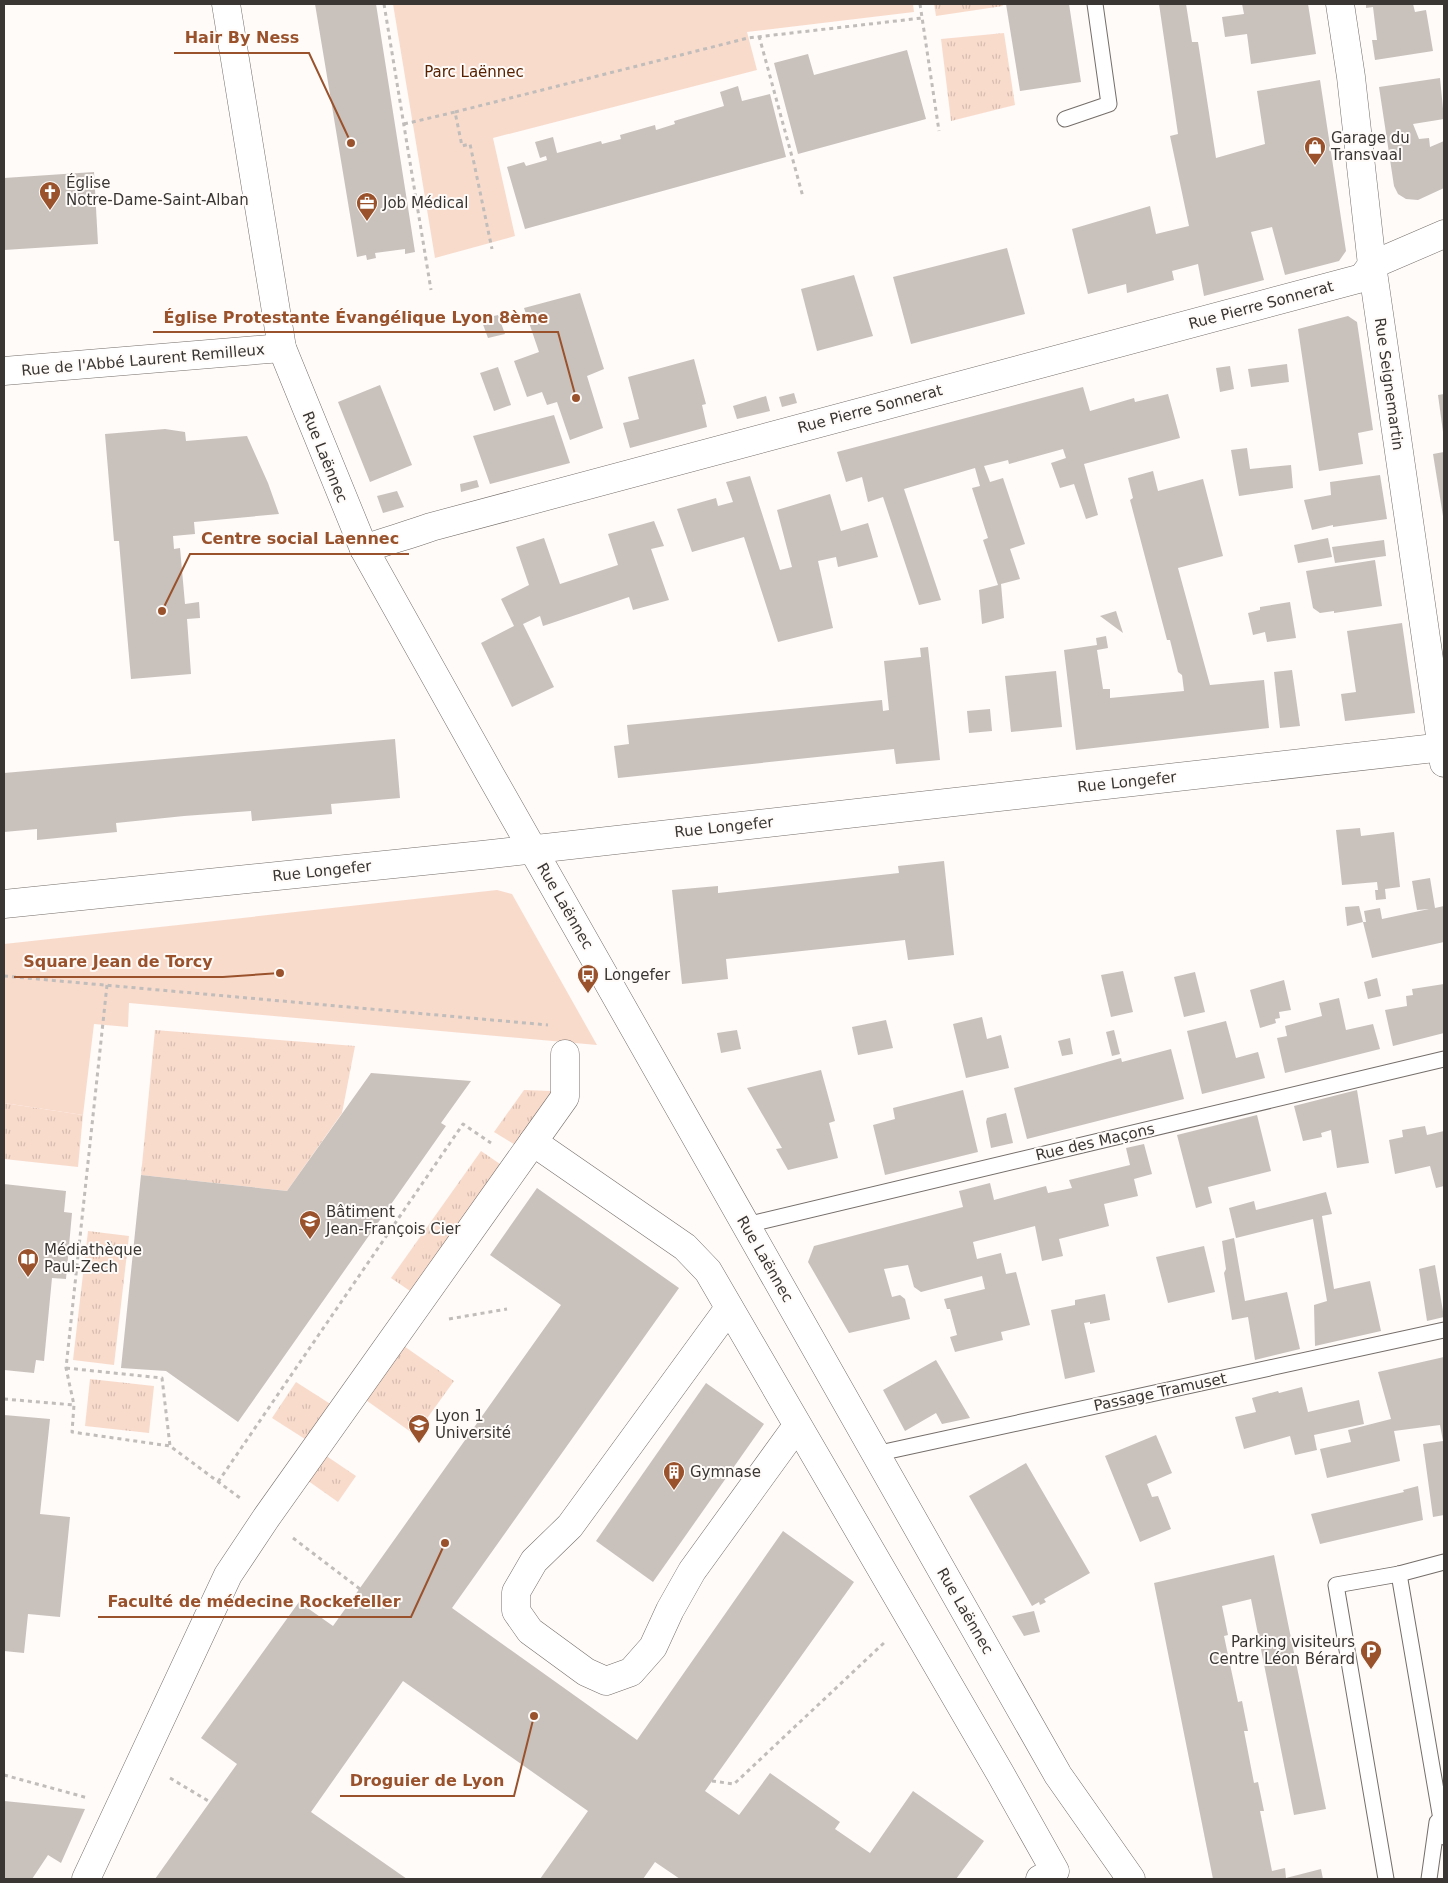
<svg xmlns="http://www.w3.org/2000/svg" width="1448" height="1883" viewBox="0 0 1448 1883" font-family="'DejaVu Sans',sans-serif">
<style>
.grass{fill:url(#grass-tufts)}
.park{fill:#f9dbcc}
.building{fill:#c9c1bc}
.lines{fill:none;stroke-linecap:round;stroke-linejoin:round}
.lane-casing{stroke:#756e6a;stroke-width:17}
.street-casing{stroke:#756e6a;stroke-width:29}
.path{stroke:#c0bdbb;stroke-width:3;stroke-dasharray:4 4;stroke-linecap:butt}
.lane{stroke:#fff;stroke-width:15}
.street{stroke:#fff;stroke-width:28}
.labels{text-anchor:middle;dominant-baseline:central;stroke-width:4;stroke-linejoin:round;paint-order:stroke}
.park-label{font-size:15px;fill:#572201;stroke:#fefbf9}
.poi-label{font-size:15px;fill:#393634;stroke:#fefbf9;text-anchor:start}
.street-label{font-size:15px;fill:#393634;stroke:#fefbf9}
.leader{fill:none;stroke:#99522c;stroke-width:2}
.callout-dot{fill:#99522c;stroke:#fefbf9;stroke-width:2}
.callout-label{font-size:16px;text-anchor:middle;font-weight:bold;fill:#99522c;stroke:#fefbf9;stroke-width:4;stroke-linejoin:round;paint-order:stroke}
</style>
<defs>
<pattern id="grass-tufts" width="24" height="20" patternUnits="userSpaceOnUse" patternTransform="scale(1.25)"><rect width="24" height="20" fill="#f9dbcc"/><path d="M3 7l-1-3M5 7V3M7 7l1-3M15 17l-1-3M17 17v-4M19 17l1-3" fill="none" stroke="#d6bdb0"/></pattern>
</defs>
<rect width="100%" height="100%" fill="#fefbf9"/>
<g class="grass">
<path d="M934,4H1002L1003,6L936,16Z"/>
<path d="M1004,33L1015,105L951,121L941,39Z"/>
<path d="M155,1030L355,1046L342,1113L287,1191L141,1175Z"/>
<path d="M524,1090L552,1091L517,1146L494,1132Z"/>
<path d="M4,1103L83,1115L78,1167L4,1159Z"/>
<path d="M481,1151L503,1166L413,1293L391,1278Z"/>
<path d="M88,1231L129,1236L114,1365L73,1360Z"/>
<path d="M401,1344L454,1381L415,1435L363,1398Z"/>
<path d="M90,1379L154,1386L149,1433L85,1426Z"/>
<path d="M296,1382L332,1405L308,1441L272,1418Z"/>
<path d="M322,1453L356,1476L338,1502L304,1478Z"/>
</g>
<g class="park">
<path d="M393,4H913L914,12L747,32L757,70L493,138L515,236L435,258Z"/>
<path d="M497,890L512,894L597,1045L129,1003L128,1027L94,1024L83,1115L4,1103V944Z"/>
</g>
<g class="building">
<path d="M315,4H376L415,252L405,254V249L375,253L376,258L367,260L366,255L357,257Z"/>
<path d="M1006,4H1069L1081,82L1020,91Z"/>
<path d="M1159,4H1186L1192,42H1198L1216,158L1265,144L1257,91L1320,80L1346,251L1339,261L1285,275L1272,227L1251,232L1264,280L1204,296L1198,264L1172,271L1174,280L1127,293L1126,284L1088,294L1072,229L1150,206L1156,234L1189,226L1170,136L1178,134Z"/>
<path d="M1242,4H1308L1316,54L1251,64L1247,34L1225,37L1222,17L1244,14Z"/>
<path d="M1366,4H1413L1415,12L1426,10L1433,51L1375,60L1372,40H1377L1373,7L1366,8Z"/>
<path d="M907,50L926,119L798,154L774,63L808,54L814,75Z"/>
<path d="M1440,78L1444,119L1413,124L1419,139L1429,138L1430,147L1444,141V188L1418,200L1406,199L1398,194L1394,186L1379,87Z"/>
<path d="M738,86L742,101L770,94L786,157L525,229L507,167L524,162L526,166L547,160L546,156L540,158L535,142L553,137L557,153L601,141L602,144L621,139L620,135L655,125L656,130L675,124L674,121L724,106L720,92Z"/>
<path d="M94,172L98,244L4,250V178Z"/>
<path d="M1007,248L1025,314L911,344L893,277Z"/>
<path d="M854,275L873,336L817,351L801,289Z"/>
<path d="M580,293L604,369L587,376L603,428L570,440L557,402L547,405L542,392L527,397L514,361L539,352L524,308Z"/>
<path d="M498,315L505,334L488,338L481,319Z"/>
<path d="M1348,316L1357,322L1373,430L1358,433L1363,464L1319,471L1298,329Z"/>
<path d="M694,359L706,404L702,405L707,427L630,448L623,423L639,419L628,377Z"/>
<path d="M1287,364L1289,382L1251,387L1248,369Z"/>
<path d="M1230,366L1234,389L1220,392L1216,368Z"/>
<path d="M498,367L511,405L494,411L480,373Z"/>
<path d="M380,385L412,465L370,482L338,402Z"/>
<path d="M1083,387L1090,411L1134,398L1135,402L1168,394L1180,438L1084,464L1098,515L1086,519L1074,484L1060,488L1051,463L1066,458L1063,449L1009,464L1008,460L984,466L990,482L1003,478L1025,544L1010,549L1020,579L1001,584L1004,618L982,624L979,590L998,585L983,540L988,538L972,488L980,486L975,468L904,489L941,600L919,605L883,497L868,502L862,477L846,482L837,452Z"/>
<path d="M794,393L797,403L782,407L779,397Z"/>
<path d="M1444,394V432H1443L1438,395Z"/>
<path d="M766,396L770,411L737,419L733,406Z"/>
<path d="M554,415L570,463L490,484L473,436Z"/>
<path d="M165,429L185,432L186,441L247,436L268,483L279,514L194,522L195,534L173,536L174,549L180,548L185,604L199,602L200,618L187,619L191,674L131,679L120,553L119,541H114L105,434Z"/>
<path d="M1247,448L1250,469L1291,465L1293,488L1239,496L1231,450Z"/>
<path d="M1444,452V516H1443L1433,454Z"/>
<path d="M1153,471L1158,491L1203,479L1223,556L1178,568L1184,590L1210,685L1264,680L1269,728L1076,750L1064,650L1097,645L1096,638L1106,636L1108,648L1097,650L1103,689H1110V698L1184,691L1182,675L1178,672L1170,640H1167L1130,500L1133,498L1128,478Z"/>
<path d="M1380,475L1387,519L1333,527V525L1312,530L1304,500L1331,495L1330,482Z"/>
<path d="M750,476L780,570L792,567L777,510L830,494L841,531L868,523L878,557L838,567L836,557L818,561L833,628L778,642L744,537L692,552L677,509L716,498L718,506L733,502L726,482Z"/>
<path d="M477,480L479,487L461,492L460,484Z"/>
<path d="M397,491L404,507L383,513L377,496Z"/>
<path d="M654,521L664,546L651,549L669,600L633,610L629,597L546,625L543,626L540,616L523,624L554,687L512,707L481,643L514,626L501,599L529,585L516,547L544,538L560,584L618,565L608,534Z"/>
<path d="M1328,538L1332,557L1298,563L1294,545Z"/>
<path d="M1384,540L1386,556L1335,563L1332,547Z"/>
<path d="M1375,560L1382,606L1334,613V611L1320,613L1313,608L1306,571Z"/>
<path d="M1290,602L1296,638L1267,642L1265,632L1253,635L1248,613L1260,610V607Z"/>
<path d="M1116,611L1123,633L1100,616Z"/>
<path d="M1402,623L1415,713L1345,721L1341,694L1356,692L1347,631Z"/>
<path d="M928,647L940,760L896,764L894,749L618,778L614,746L629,744L627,725L882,700L883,711L889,710L884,661L921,657L920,648Z"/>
<path d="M1292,670L1300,726L1280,728L1274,672Z"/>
<path d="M1056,671L1062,727L1011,732L1005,676Z"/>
<path d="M990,709L992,731L969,733L967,711Z"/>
<path d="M395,739L400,798L331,804L332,814L252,821L251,811L184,816L116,823L117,832L37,840V829L4,832V773Z"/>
<path d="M1360,828L1361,836L1394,832L1400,887L1385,889L1386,899L1376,900L1375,890H1378L1377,882L1342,885L1336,830Z"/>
<path d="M944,861L954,955L908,960L905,940L726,959L728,979L682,984L672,890L718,886V893L899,873L898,866Z"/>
<path d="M1430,878L1435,908L1444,906V942L1372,958L1363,922H1366L1364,911L1380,908L1382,919L1429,909L1417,910L1412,881Z"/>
<path d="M1359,906L1363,922L1347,926L1345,907Z"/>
<path d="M1123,971L1133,1012L1111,1017L1101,975Z"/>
<path d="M1195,972L1205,1012L1184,1017L1174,977Z"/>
<path d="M1377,978L1381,996L1368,999L1364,982Z"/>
<path d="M1284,980L1291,1010L1279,1012L1280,1018L1275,1019L1276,1023L1260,1028L1250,990Z"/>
<path d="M1444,984V1033L1393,1046L1385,1010L1407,1006L1406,996L1413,995L1412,989Z"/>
<path d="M1339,998L1346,1030L1373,1024L1380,1049L1285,1073L1277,1038L1287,1036L1285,1026L1322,1016L1319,1003Z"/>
<path d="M982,1017L987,1039L1001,1035L1009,1068L966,1078L953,1024Z"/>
<path d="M886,1020L893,1048L858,1055L852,1027Z"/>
<path d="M1226,1021L1236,1058L1258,1052L1265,1078L1202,1094L1187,1031Z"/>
<path d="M737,1030L741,1049L721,1053L717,1033Z"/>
<path d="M1114,1030L1120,1054L1112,1056L1106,1032Z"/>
<path d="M1070,1038L1073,1054L1062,1056L1058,1041Z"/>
<path d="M1171,1049L1184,1099L1027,1139L1014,1088L1121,1058L1122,1062Z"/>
<path d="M821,1070L835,1121L829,1123L838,1158L788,1170L776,1149L782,1148L747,1088Z"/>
<path d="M371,1073L471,1081L441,1123L446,1126L238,1422L166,1371L121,1368L141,1175L287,1191Z"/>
<path d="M963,1090L978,1152L885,1175L873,1125L895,1119L893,1108Z"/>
<path d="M1357,1090L1369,1163L1337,1168L1331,1130L1321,1133L1322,1137L1303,1141L1294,1106Z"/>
<path d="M1006,1113L1013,1143L991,1148L986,1122L987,1118Z"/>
<path d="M1257,1115L1271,1171L1208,1187L1212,1203L1196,1208L1177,1135Z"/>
<path d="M1425,1126L1427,1135L1444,1131V1186L1436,1188L1430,1166L1395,1174L1389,1140L1403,1137L1402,1130Z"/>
<path d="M1144,1144L1152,1174L1134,1179L1138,1196L1104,1204L1109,1226L1059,1239L1063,1256L1042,1261L1035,1226L973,1242L977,1259L1001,1253L1006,1274L1016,1272L1030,1325L1001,1332L1003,1340L955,1352L950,1337L957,1335L950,1309H947L944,1299L985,1289L982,1276L921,1292L914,1287L908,1265L884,1269L892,1297L900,1295L905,1299L910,1319L849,1333L808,1262L814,1246L963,1207L959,1191L990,1183L994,1200L1046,1186L1048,1193L1072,1188L1069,1180L1130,1165L1126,1148Z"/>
<path d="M4,1184L66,1191L64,1212L72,1213L66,1279L52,1278L44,1361L36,1360L34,1373L4,1370Z"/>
<path d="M537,1188L679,1288L452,1608L637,1740L783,1531L854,1582L705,1791L739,1815L770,1773L840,1822L835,1829L870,1853L913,1791L984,1841L956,1879H680L655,1862L643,1879H540L588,1811L403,1681L311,1812L407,1879H155L237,1764L201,1738L299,1602L333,1626L561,1305L490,1255Z"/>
<path d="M1326,1192L1332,1214L1322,1216L1334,1289L1370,1281L1381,1331L1315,1346L1314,1305L1327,1301L1313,1219L1236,1238L1229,1208L1254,1201L1256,1210Z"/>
<path d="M1234,1238L1245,1301L1287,1292L1300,1349L1255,1360L1248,1317L1232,1320L1224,1273L1226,1269L1222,1241Z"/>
<path d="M1204,1246L1215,1292L1168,1303L1156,1257Z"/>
<path d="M1435,1265L1444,1317L1427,1321L1419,1269Z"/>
<path d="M1105,1294L1110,1320L1090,1324V1322L1084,1323L1095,1372L1065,1379L1051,1310L1075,1305V1300Z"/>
<path d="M1444,1357V1515L1433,1517L1423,1444L1443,1441L1440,1425L1394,1431L1400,1461L1327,1478L1320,1449L1351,1442L1348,1430L1391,1419L1378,1372Z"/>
<path d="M936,1360L970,1418L942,1424L936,1413L905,1431L883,1390Z"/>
<path d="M706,1383L764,1424L653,1582L596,1541Z"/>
<path d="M1302,1387L1308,1412L1359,1400L1364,1424L1314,1435L1317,1450L1295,1455L1290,1436L1244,1449L1235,1417L1256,1412L1252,1398L1278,1391L1279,1393Z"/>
<path d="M4,1415L50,1419L40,1514L70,1517L60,1617L28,1614L24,1653L4,1651Z"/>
<path d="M1156,1435L1172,1473L1147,1484L1152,1497L1158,1496L1171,1529L1140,1542L1105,1456Z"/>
<path d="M1026,1463L1090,1573L1044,1599L1046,1602L1040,1605L1039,1602L1032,1606L969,1496Z"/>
<path d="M1418,1486L1423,1520L1320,1544L1311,1514L1404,1492L1403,1490Z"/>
<path d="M1274,1555L1326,1809L1294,1815L1251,1599L1222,1606L1228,1635L1224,1636L1238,1702L1242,1701L1248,1731H1244L1254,1783L1258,1782L1264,1811H1260L1272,1871L1285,1868L1286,1878L1321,1869L1323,1879H1213L1154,1583Z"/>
<path d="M1034,1611L1040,1632L1024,1636L1012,1616Z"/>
<path d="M4,1801L85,1809L61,1863L48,1855L32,1879H4Z"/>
</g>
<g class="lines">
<g class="lane-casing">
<g id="lane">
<path d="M1065,119L1109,104L1095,4"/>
<path d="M746,1225L1444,1059"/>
<path d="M875,1454L1444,1330"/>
<path d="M1399,1574L1444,1837"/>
<path d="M1386,1879L1336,1585L1399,1574L1444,1562"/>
<path d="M1429,1879L1437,1822"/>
</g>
</g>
<g class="street-casing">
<g id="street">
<path d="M226,4L282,348L364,549L491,776L1058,1775L1131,1879"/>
<path d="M1340,4L1351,77L1372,265L1444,763"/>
<path d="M4,371L282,348"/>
<path d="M364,549C386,541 409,535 431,527L1362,278L1372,265L1444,234"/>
<path d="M4,904L482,855L1444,747"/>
<path d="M565,1054V1097L533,1142L685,1247L708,1271L1000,1773L1055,1871L1040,1879"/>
<path d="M729,1308L570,1526L534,1561L516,1592V1611L530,1631L586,1672L606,1681L631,1672L653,1647L670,1610L692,1571L797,1426"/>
<path d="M86,1879L228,1575L266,1518L533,1142"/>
</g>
</g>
<g class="path">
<path d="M384,4L431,290"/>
<path d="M920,4L939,131"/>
<path d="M759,36L803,197"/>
<path d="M455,112L748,38L922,18"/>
<path d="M404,124L455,112L462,146L470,144L492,249"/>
<path d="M4,976L548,1025"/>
<path d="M107,985L66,1368L74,1405L72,1432L170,1446L240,1498"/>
<path d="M449,1319L507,1309"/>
<path d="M66,1368L162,1378L170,1446"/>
<path d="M4,1399L74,1405"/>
<path d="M218,1482L463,1124L491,1143"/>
<path d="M293,1538L360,1589"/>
<path d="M4,1775L88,1798"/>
<path d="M170,1778L210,1802"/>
<path d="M712,1781L734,1784L886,1641"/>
</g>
<use href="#lane" class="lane"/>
<use href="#street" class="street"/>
</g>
<defs>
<g id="shop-pin" transform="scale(1.125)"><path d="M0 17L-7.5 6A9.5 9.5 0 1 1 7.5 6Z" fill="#99522c" stroke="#fefbf9"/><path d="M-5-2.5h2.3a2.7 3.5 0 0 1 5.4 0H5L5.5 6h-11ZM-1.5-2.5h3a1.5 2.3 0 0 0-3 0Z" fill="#fff"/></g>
<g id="church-pin" transform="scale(1.125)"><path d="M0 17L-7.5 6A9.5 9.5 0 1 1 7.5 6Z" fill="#99522c" stroke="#fefbf9"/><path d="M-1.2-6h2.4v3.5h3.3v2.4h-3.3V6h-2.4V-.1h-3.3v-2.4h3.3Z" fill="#fff"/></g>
<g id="office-pin" transform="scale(1.125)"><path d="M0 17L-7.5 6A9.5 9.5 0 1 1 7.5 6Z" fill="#99522c" stroke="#fefbf9"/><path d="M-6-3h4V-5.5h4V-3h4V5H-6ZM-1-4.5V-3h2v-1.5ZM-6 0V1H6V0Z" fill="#fff"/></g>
<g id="bus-pin" transform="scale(1.125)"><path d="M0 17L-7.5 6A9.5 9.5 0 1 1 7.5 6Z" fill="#99522c" stroke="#fefbf9"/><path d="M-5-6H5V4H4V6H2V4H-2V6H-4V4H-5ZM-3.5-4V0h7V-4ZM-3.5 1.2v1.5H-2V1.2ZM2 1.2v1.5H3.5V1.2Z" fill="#fff"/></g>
<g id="university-pin" transform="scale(1.125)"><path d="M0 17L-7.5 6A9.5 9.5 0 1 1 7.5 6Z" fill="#99522c" stroke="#fefbf9"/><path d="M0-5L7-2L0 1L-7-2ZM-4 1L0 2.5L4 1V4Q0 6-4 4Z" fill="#fff"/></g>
<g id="library-pin" transform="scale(1.125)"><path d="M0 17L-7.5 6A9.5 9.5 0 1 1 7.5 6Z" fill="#99522c" stroke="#fefbf9"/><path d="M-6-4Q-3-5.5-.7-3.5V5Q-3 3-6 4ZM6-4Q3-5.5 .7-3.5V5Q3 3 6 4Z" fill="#fff"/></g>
<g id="building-pin" transform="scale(1.125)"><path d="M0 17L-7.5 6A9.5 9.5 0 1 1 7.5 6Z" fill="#99522c" stroke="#fefbf9"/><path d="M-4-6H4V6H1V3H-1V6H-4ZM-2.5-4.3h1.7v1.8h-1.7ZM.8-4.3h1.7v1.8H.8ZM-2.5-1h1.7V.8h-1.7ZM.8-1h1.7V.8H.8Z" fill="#fff"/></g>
<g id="parking-pin" transform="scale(1.125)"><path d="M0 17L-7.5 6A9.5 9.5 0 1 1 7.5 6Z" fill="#99522c" stroke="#fefbf9"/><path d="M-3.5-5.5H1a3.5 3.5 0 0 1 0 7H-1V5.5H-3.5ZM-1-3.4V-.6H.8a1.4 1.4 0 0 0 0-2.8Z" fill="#fff"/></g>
</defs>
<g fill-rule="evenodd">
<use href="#shop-pin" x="1315" y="147"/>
<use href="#church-pin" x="50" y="192"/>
<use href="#office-pin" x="367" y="203"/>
<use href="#bus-pin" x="588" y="975"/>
<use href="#university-pin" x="310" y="1221"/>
<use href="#library-pin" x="28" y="1259"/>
<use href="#university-pin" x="419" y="1425"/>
<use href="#building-pin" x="674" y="1472"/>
<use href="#parking-pin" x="1371" y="1651"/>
</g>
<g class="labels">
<g class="park-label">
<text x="474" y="72">Parc Laënnec</text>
</g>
<g class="poi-label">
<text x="1331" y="138">Garage du<tspan x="1331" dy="17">Transvaal</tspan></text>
<text x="66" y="183">Église<tspan x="66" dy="17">Notre-Dame-Saint-Alban</tspan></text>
<text x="383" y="203">Job Médical</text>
<text x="604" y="975">Longefer</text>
<text x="326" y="1212">Bâtiment<tspan x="326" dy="17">Jean-François Cier</tspan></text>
<text x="44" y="1250">Médiathèque<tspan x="44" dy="17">Paul-Zech</tspan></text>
<text x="435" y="1416">Lyon 1<tspan x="435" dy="17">Université</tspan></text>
<text x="690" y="1472">Gymnase</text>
<text x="1355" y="1642" text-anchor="end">Parking visiteurs<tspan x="1355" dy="17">Centre Léon Bérard</tspan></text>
</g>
<g class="street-label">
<text transform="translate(1261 305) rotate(-15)">Rue Pierre Sonnerat</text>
<text transform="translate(143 360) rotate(-5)">Rue de l'Abbé Laurent Remilleux</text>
<text transform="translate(1389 384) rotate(82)">Rue Seignemartin</text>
<text transform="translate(870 409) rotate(-15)">Rue Pierre Sonnerat</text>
<text transform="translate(325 457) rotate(68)">Rue Laënnec</text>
<text transform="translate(1127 782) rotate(-6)">Rue Longefer</text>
<text transform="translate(724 827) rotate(-6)">Rue Longefer</text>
<text transform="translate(322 871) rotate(-6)">Rue Longefer</text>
<text transform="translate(565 906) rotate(60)">Rue Laënnec</text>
<text transform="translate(1095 1142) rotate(-13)">Rue des Maçons</text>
<text transform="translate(765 1259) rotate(60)">Rue Laënnec</text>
<text transform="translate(1160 1392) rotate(-12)">Passage Tramuset</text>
<text transform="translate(965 1611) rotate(60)">Rue Laënnec</text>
</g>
</g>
<path class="leader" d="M351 143L309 53H174M576 398L558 332H153M162 611L190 554H409M280 973L223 977H14M445 1543L411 1617H98M534 1716L514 1796H340"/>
<g class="callout-dot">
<circle cx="351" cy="143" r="5"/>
<circle cx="576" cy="398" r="5"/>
<circle cx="162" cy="611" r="5"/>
<circle cx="280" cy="973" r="5"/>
<circle cx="445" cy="1543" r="5"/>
<circle cx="534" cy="1716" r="5"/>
</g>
<g class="callout-label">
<text x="242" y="43">Hair By Ness</text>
<text x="356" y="323">Église Protestante Évangélique Lyon 8ème</text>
<text x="300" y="544">Centre social Laennec</text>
<text x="118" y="967">Square Jean de Torcy</text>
<text x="254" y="1607">Faculté de médecine Rockefeller</text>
<text x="427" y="1786">Droguier de Lyon</text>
</g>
<rect width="1448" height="1883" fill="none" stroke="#393634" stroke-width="10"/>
</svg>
